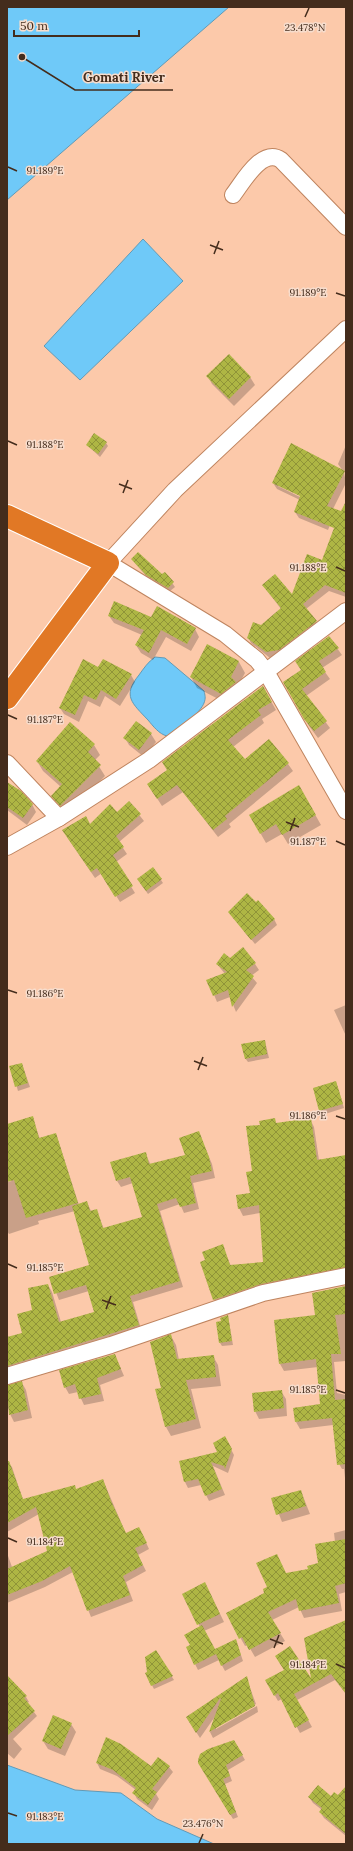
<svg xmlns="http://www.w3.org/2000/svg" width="353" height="1851" viewBox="0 0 353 1851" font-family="Lora,serif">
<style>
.water{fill:#6fc9f8;stroke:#629ab6}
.shadow{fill:#0003;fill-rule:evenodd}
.building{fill:url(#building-cross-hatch)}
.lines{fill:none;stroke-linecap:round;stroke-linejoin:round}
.minor-casing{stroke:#bf845f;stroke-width:18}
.highway-casing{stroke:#fff;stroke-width:24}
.minor{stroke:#fff;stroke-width:16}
.highway{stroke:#e17825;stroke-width:22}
.ticks{fill:none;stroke:#442c1c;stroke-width:1.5}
.ticks-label{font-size:10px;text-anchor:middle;fill:#442c1c;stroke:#f7ddcd;stroke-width:3;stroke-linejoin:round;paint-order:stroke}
.leader{fill:none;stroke:#442c1c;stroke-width:1.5}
.callout-dot{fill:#442c1c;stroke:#f7ddcd;stroke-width:1.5}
.callout-label{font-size:13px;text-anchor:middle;font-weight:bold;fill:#442c1c;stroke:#f7ddcd;stroke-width:3;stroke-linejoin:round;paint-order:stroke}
</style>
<defs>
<pattern id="building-cross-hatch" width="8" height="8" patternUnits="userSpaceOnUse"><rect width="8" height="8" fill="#aeb644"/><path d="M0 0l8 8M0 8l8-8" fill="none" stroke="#8f9438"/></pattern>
</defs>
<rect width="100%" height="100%" fill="#fcc9aa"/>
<g class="water">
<path d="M7,7H229L7,200Z"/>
<path d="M143,239L183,281L80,380L44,346Z"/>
<path d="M155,657L165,658L204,691C205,695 206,698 204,703C202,710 175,738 167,736C159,734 153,726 148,720C132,703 122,696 139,675C144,668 148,662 155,657Z"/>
<path d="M7,1765L75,1790L121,1793L157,1819L214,1844H7Z"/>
</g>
<g class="shadow">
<path d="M208,377H250L255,385L234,406L212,384Z"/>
<path d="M106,443L108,446L100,457L87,445Z"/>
<path d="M346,445V473L344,472L346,483L332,511L334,515L328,530L299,518L295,512L300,500L277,489L273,483L343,471L338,464ZM278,484L305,497L304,499L278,486Z"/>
<path d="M346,530V597L329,591L306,609L320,627L282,656L270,658L251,643L248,637L281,609L263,585L292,596L323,561Z"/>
<path d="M134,562L162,575L165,573L175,587L170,591L149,579Z"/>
<path d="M109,616L152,618L195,629L199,637L191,651L166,637L153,660L141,653L136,645L142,635L114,623Z"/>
<path d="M329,637L342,655L322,668L330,679L306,696L330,728L318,738L309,726L284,682L301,670Z"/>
<path d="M207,646L239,662L245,673L228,704L197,688L191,677Z"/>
<path d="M99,668L131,675L135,682L120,706L105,696L100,707L88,701L79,722L64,714L60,708Z"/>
<path d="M263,687L276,710L262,719L264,723L233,747L244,761L288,764L293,771L229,824L231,827L218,837L183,792L162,806L153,792L168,771Z"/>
<path d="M137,722L151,734L156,742L144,757L129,745L125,738Z"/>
<path d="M94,745L100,755L95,760L105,776L67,815L52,796L61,787L43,771L37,761Z"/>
<path d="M7,784L32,804L36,812L27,825L7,810Z"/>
<path d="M299,786L321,825L288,844L282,834L266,843L250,815Z"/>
<path d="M129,802L144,821L119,842L127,854L116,862L135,893L120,902L102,873L95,878L67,837L117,813Z"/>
<path d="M161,880L163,883L148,894L140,883Z"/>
<path d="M229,912L274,919L277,925L255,944Z"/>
<path d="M230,959L255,964L259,970L251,976L257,983L236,1012L230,997L217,1002L208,980L225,974L217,964Z"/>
<path d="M346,1005V1036L334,1010Z"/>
<path d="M265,1041L269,1058L248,1062L245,1058Z"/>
<path d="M22,1064L30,1087L18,1091L11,1067Z"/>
<path d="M336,1082L344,1108L322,1115L314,1088Z"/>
<path d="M32,1117L40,1139L56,1134L79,1205L87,1202L91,1211L96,1210L104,1229L144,1217L133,1183L121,1187L117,1181L145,1153L151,1165L186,1156L198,1132L212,1164L215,1178L193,1183L199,1209L184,1213L180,1204L160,1211L183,1287L133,1302L142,1332L7,1374V1338L23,1334L33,1311L48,1285L52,1292L61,1322L95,1313L89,1291L59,1300L50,1277L91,1265L75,1211L38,1221L39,1224L9,1234L7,1231V1182L12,1181L11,1177H7V1125Z"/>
<path d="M274,1119L277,1124L310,1119L314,1127L319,1160L346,1156V1274L219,1307L214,1299L206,1261L222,1245L231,1266L264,1263L260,1213L243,1216L239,1208L251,1194L261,1126Z"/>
<path d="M346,1286V1361L334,1362L337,1393L346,1395V1487L344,1469H342L338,1462L333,1425L300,1429L296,1422L294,1408L321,1405L318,1367L284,1371L280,1364L316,1316L313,1294Z"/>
<path d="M228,1316L233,1345L222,1346L220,1343L223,1322Z"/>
<path d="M171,1336L176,1345L179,1360L213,1356L218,1365L221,1386L191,1389L201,1428L171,1436L166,1427L157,1390L162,1389Z"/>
<path d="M118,1362L124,1376L100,1385L104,1401L84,1405L78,1392L69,1394L65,1387Z"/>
<path d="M22,1383L26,1390L32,1418L14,1422L10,1414L7,1403V1386Z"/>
<path d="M281,1391L286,1399L287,1416L259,1419L255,1411Z"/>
<path d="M225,1438L234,1455L228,1473L213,1466L225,1495L209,1501L201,1485L188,1488L185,1482L180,1461L218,1453Z"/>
<path d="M7,1461L12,1467L23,1500L76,1490L103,1480L126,1534H142L149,1549L138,1555L146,1571L126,1582L133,1601L91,1617L73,1572L45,1587L7,1603V1553L12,1567L48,1551L39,1514L7,1532Z"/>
<path d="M301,1491L310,1514L282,1522L273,1499Z"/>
<path d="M346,1530V1592L339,1594L342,1611L304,1618L299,1607L272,1620L285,1641L255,1657L248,1645L245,1646L227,1614L266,1593L286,1574L309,1570L319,1564L335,1542L334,1533Z"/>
<path d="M209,1591L224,1622L204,1631L215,1651L236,1640L243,1661L225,1671L219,1660L198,1670L195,1664L192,1646L200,1627L183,1594Z"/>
<path d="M346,1621V1694L335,1680L297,1700L312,1727L300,1733L282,1699L278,1701L266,1680L313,1683Z"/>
<path d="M155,1651L174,1680L154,1689L146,1674Z"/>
<path d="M246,1677L256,1704L216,1727V1729L257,1706L258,1712L213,1738L210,1732L214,1718L200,1738L187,1718Z"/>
<path d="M11,1680L26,1697L29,1702L27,1703L37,1716L13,1739L22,1749L14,1759L7,1753V1684Z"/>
<path d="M71,1724L76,1732L65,1756L48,1749L43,1741Z"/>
<path d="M234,1741L245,1760L228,1770L232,1781L225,1784L238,1817L233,1819L199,1763Z"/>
<path d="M97,1763L151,1768L169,1767L173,1772L156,1794L159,1799L152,1810L137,1799L134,1793L136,1790L117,1776L100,1769Z"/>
<path d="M346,1787V1836L324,1818L320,1812L322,1810L313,1803L309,1797L331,1798L338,1796Z"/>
</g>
<g class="building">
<path d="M229,354L251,377L229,399L206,376Z"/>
<path d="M94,433L107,442L98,454L86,445Z"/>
<path d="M291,443L345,471L327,506L341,511L346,501V593L325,585L303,604L317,621L279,650L266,652L247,638L253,622L261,625L281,608L262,585L275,574L292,594L307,554L322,560L334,528L294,512L300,496L272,483Z"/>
<path d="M138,552L162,574L165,572L174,582L168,588L146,575L131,559Z"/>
<path d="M114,601L151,617L157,606L196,628L187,644L161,630L149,653L135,645L144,630L108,616Z"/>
<path d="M329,636L339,648L319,661L326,672L302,689L327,721L314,731L304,719L283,682L301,670L295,661Z"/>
<path d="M207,644L239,661L231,677L236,682L221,694L190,677Z"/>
<path d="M83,659L98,667L103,659L132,674L116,699L101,690L96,700L84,695L75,715L59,708Z"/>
<path d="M263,686L272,702L258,710L261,715L228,740L245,759L269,739L289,763L225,816L227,819L213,830L177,785L157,799L147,784L167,770L162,762Z"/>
<path d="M136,721L152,733L139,750L123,738Z"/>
<path d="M70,722L95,744L88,752L101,765L60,806L51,796L62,784L36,761Z"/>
<path d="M7,782L21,791L33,804L23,818L7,807Z"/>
<path d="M299,785L316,815L282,835L276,824L260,834L249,815Z"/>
<path d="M129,801L141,814L116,836L124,847L113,855L133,886L115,897L97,868L91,872L62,830L86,816L90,824L110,804L117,812Z"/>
<path d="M153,867L162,879L146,891L137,879Z"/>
<path d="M247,893L256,902L258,900L275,919L251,940L228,912Z"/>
<path d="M243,947L256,963L246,970L254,976L232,1007L228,990L213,996L206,980L227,972L216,964L224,953L230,958Z"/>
<path d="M265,1040L267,1054L245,1059L241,1044Z"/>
<path d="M22,1063L28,1083L15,1087L9,1066Z"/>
<path d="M336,1081L343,1104L319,1111L313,1088Z"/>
<path d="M33,1116L39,1138L56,1133L78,1203L26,1218L14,1180L7,1182V1124Z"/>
<path d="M275,1118L276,1123L311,1118L317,1160L346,1155V1267L261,1284L213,1300L200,1262L205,1260L202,1252L223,1244L230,1265L263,1262L259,1205L238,1209L236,1195L250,1193L246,1172L252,1171L246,1126L260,1125L259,1121Z"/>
<path d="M199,1131L209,1157L212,1171L190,1176L196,1203L180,1207L176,1198L157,1204L180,1281L130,1296L139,1325L7,1366V1337L22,1333L17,1314L32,1310L28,1288L48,1284L59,1322L94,1312L86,1285L54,1294L49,1277L89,1265L72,1206L87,1201L90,1211L97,1209L103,1228L142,1217L130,1177L116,1181L110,1162L146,1152L149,1164L185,1155L179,1138Z"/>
<path d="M346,1286V1314L335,1315L341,1354H331L335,1400L346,1399V1464L337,1465L332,1418L295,1422L293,1408L320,1404L316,1359L279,1364L274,1320L315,1315L312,1293Z"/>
<path d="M228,1315L232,1341L219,1343L216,1322L221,1321L220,1318Z"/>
<path d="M171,1334L177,1359L214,1355L216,1377L186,1380L196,1419L165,1427L155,1389L161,1388L150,1342Z"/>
<path d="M115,1354L121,1369L97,1378L101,1394L79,1399L75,1384L64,1388L59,1370Z"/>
<path d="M22,1381L28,1410L9,1415L7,1385Z"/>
<path d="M282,1390L284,1408L254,1412L252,1393Z"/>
<path d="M225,1436L232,1449L225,1469L224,1466L211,1462L222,1489L205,1496L198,1479L184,1482L179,1461L217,1452L213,1443Z"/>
<path d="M7,1461H9L23,1499L75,1485L76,1489L103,1479L111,1501L126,1533L139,1527L147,1543L135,1548L143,1565L123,1576L130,1595L87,1611L70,1566L42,1581L7,1595V1569L47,1551L36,1507L7,1523Z"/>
<path d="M301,1490L306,1506L276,1515L271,1498Z"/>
<path d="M346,1539V1583L335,1586L339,1603L299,1611L296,1599L268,1612L281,1633L249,1650L242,1637L239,1639L226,1613L264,1593L263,1589L267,1587L256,1563L277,1554L286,1573L308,1569L307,1566L318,1563L315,1544Z"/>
<path d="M205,1582L220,1614L197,1625L182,1594Z"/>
<path d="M346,1620V1694L331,1674L294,1694L309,1720L295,1728L278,1693L274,1696L265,1680L284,1670L275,1656L290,1646L311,1678L304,1638Z"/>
<path d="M202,1625L215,1649L236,1639L241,1655L221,1666L216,1654L194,1665L186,1647L190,1645L184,1635Z"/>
<path d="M156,1650L173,1676L151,1686L145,1673L147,1672L145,1657Z"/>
<path d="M7,1675L27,1696L24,1698L35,1711L7,1736Z"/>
<path d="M247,1676L255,1706L209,1732L221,1699L220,1698L196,1733L186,1717Z"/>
<path d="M53,1715L72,1723L61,1749L42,1741Z"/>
<path d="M106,1737L121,1744L151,1766L158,1757L170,1766L152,1789L157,1792L148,1805L132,1793L136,1788L113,1770L96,1763Z"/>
<path d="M234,1740L243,1755L226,1765L230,1776L223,1779L236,1812L230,1815L198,1763V1760L200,1754L208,1749Z"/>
<path d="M318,1785L331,1796L334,1792L338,1795L346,1786V1834L319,1812L322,1808L308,1797Z"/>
</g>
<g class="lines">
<g class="minor-casing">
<g id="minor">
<path d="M233,195C243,182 262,147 281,160L346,227"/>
<path d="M346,329L175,490L108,563L225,634L257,660L265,670L346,811"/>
<path d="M7,763L59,818L149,760L346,611"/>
<path d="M7,847L59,818"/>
<path d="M7,1376L111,1345L263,1293L346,1276"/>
</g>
</g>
<g class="highway-casing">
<path id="highway" d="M7,516L108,563L7,698"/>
</g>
<use href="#minor" class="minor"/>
<use href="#highway" class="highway"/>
</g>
<path class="ticks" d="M305,17L309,8M8,167L17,171M210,245L223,250M214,254L219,241M336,293L345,296M8,441L17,445M119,484L132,489M123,493L128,480M336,567L345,571M8,715L17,719M286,822L299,827M290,831L295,818M336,841L345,845M8,990L17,993M194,1061L207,1066M198,1070L203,1057M336,1116L345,1119M8,1264L17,1268M102,1300L116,1305M106,1309L111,1296M336,1390L345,1393M8,1538L17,1542M270,1639L283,1644M274,1648L279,1635M336,1664L345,1668M8,1813L17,1816M199,1843L203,1834"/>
<g class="ticks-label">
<text x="305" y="31">23.478°N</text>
<text x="45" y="174">91.189°E</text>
<text x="308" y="296">91.189°E</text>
<text x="45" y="448">91.188°E</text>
<text x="308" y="571">91.188°E</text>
<text x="45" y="723">91.187°E</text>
<text x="308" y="845">91.187°E</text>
<text x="45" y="997">91.186°E</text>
<text x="308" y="1119">91.186°E</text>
<text x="45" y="1271">91.185°E</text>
<text x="308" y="1393">91.185°E</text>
<text x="45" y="1545">91.184°E</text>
<text x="308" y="1668">91.184°E</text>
<text x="45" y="1820">91.183°E</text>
<text x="203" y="1827">23.476°N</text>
</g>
<path class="leader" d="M22 57L75 90H173"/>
<circle class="callout-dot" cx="22" cy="57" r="4"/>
<g class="callout-label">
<text x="124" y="82">Gomati River</text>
</g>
<rect width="353" height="1851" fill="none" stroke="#442c1c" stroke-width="16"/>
<path d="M14 30v6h125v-6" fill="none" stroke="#442c1c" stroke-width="2"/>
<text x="20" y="30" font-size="12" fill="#442c1c" stroke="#f7ddcd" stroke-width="3" paint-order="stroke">50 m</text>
</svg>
